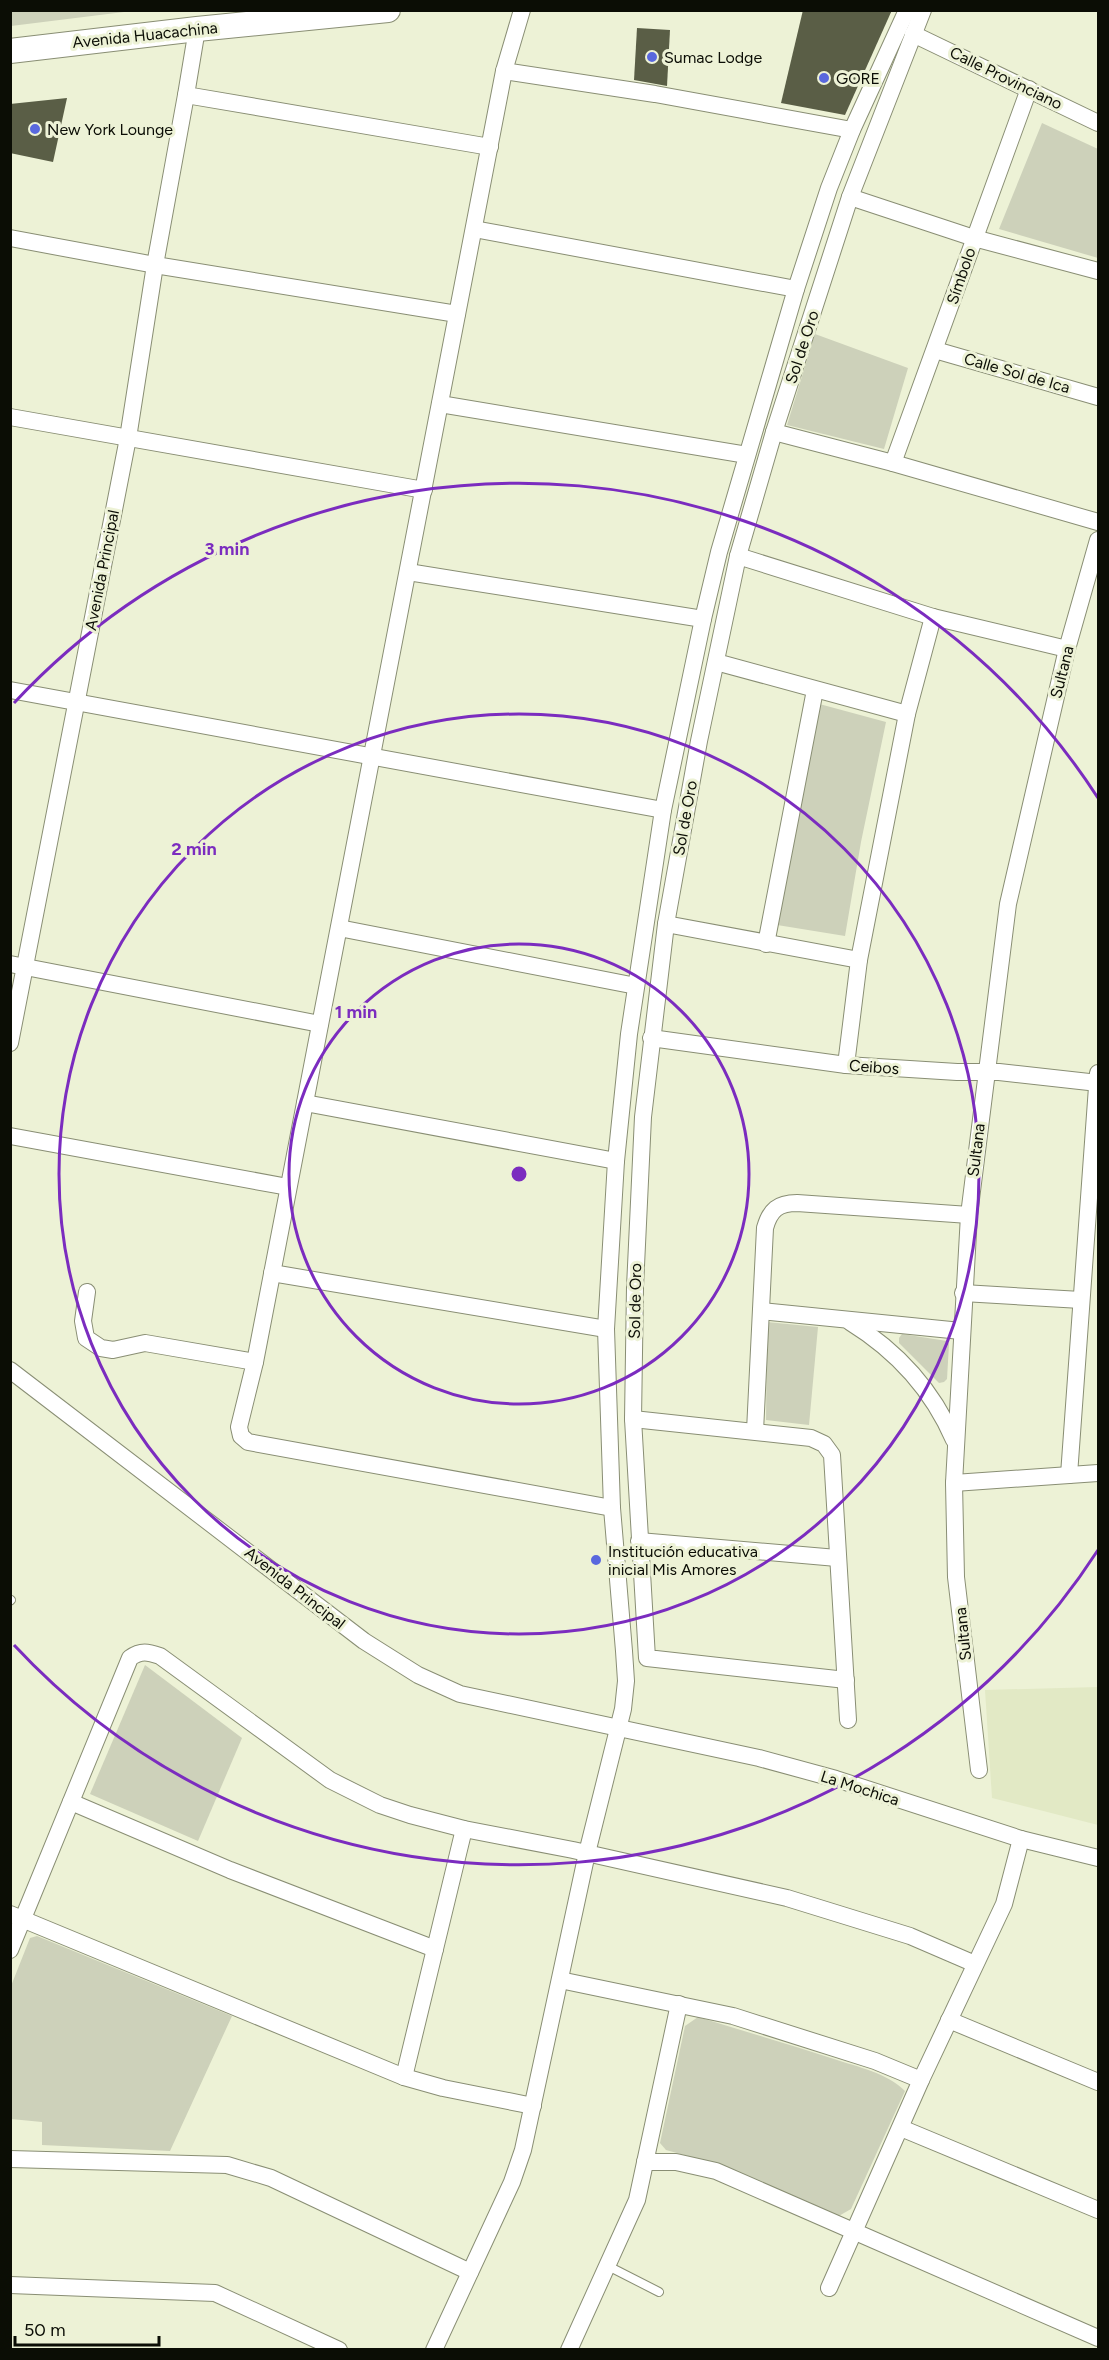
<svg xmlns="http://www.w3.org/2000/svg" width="1109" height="2360" viewBox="0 0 1109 2360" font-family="Figtree,sans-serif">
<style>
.built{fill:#e2e9c5}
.green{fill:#cdd1ba}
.building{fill:#5a5e46}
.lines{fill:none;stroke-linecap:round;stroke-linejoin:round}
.lane-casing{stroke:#898e74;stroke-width:10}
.street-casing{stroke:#898e74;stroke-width:18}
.secondary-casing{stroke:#898e74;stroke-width:26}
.lane{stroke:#fff;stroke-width:8}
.street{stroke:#fff;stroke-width:16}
.secondary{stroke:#fff;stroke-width:24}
.ring{fill:none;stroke:#7b2cbf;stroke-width:3}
.poi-dot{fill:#5968de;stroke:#edf2d6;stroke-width:2}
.labels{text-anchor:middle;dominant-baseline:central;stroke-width:6;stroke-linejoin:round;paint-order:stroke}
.street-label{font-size:16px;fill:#0b0d05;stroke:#edf2d6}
.poi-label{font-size:16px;fill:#0b0d05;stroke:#edf2d6;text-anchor:start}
.centre{fill:#7b2cbf;stroke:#edf2d6;stroke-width:3}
.ring-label{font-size:18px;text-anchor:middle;font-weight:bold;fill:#7b2cbf;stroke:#edf2d6;stroke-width:6;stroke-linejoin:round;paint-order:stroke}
</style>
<rect width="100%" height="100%" fill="#edf2d6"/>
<path class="built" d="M1098,1687V1825L992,1798L985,1690Z"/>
<g class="green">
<path d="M11,10H132V11L11,26Z"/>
<path d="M1042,123L1098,149V258L999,229Z"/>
<path d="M815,334L908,368L884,449L787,425Z"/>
<path d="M812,702L886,722L861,842L845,936L771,924Z"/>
<path d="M767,1322L818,1327L809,1425L766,1420Z"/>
<path d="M902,1334L947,1341L949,1344L947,1379L944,1382L939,1383L899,1343V1338Z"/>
<path d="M145,1665L242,1738L198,1841L90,1794Z"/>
<path d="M37,1936L232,2016L170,2151L42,2145V2122L11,2119V1986L30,1938Z"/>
<path d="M698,2017C743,2031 789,2044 834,2059C858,2067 887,2073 905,2091L851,2209L837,2217L717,2164L666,2150L660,2143L685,2026Z"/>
</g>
<g class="building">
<path d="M803,10H892L845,115L781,103Z"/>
<path d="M637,28L670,30L667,86L634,80Z"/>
<path d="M67,98L53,162L10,153V104Z"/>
</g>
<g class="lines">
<g class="lane-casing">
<g id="lane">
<path d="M10,1601L11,1600"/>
<path d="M608,2266L659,2292"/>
</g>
</g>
<g class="street-casing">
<g id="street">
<path d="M522,10L504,71L255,1362L239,1427L241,1436L248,1442L612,1508"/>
<path d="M197,29L186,95L490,147"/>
<path d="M913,34L1098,123"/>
<path d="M504,71L655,94L852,130"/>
<path d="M850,197L974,238L1098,271"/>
<path d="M474,229L796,289"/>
<path d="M10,238L155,265L457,314"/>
<path d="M935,350L1098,397"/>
<path d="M440,404L747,455"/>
<path d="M10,417L424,490"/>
<path d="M774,432L893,463L1098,522"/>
<path d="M893,463L1029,89"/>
<path d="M738,556L933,617L1067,649"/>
<path d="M408,572L703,619"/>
<path d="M716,662L907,714"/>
<path d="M10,690L663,810"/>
<path d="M666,924L859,960"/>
<path d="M339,928L636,986"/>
<path d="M766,944L815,690"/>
<path d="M10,964L320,1024"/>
<path d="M651,1038L846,1065L957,1072H999L1098,1083"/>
<path d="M10,1043L128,438L155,265L186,95"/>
<path d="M846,1065L859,960L907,714L933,617"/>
<path d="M305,1103L616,1161"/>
<path d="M10,1136L288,1187"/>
<path d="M272,1273L606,1329"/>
<path d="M87,1292L83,1321L86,1338L101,1348L113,1350L145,1343L255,1362"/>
<path d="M963,1293L1081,1300"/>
<path d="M761,1311L961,1331"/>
<path d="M850,1322C897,1351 932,1389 954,1440"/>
<path d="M10,1370L364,1641L418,1675L460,1694L759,1758L836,1779L1021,1839L1098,1858"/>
<path d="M633,1419L811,1438L824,1444L832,1455L848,1720"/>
<path d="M755,1431L765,1228C770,1210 778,1203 797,1203L969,1215"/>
<path d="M1069,1475L1098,1073"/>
<path d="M954,1483L1098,1473"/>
<path d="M639,1541L837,1558"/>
<path d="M846,1680L647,1658L633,1419L635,1287L643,1117L666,924L699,741L738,556L774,432L850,197L923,10"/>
<path d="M979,1770L956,1577L954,1483L969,1215L1008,904L1067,649L1098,540"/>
<path d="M71,1802L230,1870L435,1949"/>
<path d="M10,1914L404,2077L443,2088L533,2106"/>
<path d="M10,1950L130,1658C141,1650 148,1652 160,1656L330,1780L380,1805L410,1815L464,1829L573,1850L787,1898L910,1936L975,1964"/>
<path d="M560,1980L733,2016L875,2061L921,2080"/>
<path d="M949,2020L1098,2082"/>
<path d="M404,2077L464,1829"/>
<path d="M901,2128L1098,2210"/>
<path d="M10,2159L227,2165L271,2178L470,2272"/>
<path d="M645,2162H676L716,2171L1098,2338"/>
<path d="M10,2285L215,2293L339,2350"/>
<path d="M829,2288L921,2080L1004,1904L1021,1839"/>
<path d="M434,2350L512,2182L523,2150L587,1853L623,1709L626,1681L624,1651L612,1508L606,1329L616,1161L629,1034L663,810L703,619L719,552L796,289L829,188L852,130L907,10"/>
<path d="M569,2350L637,2200L679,2004"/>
</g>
</g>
<g class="secondary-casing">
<path id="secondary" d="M10,51L197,29L388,10"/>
</g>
<use href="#lane" class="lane"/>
<use href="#street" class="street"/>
<use href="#secondary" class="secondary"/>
</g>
<g class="ring">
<circle cx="519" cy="1174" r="230"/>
<circle cx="519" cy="1174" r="460"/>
<path d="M1098 1550A690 690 0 0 1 14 1645M14 703A690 690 0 0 1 1098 798"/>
</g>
<g class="poi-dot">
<circle cx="652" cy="57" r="6"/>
<circle cx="824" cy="78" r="6"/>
<circle cx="35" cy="129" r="6"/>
<circle cx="596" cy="1560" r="6"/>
</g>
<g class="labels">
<g class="street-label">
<text transform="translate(145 35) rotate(-6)">Avenida Huacachina</text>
<text transform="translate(1006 78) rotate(26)">Calle Provinciano</text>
<text transform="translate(961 276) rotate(-71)">Símbolo</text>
<text transform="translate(802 347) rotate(-72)">Sol de Oro</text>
<text transform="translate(1017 373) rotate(16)">Calle Sol de Ica</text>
<text transform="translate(102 570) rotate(-79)">Avenida Principal</text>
<text transform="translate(1062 672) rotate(-76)">Sultana</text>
<text transform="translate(685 818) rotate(-80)">Sol de Oro</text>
<text transform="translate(874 1067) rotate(4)">Ceibos</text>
<text transform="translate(976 1150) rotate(-83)">Sultana</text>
<text transform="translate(635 1301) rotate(-89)">Sol de Oro</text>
<text transform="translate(295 1588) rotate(38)">Avenida Principal</text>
<text transform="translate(963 1634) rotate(-96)">Sultana</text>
<text transform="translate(860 1788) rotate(18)">La Mochica</text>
</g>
<g class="poi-label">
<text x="664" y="57">Sumac Lodge</text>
<text x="836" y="78">GORE</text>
<text x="47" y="129">New York Lounge</text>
<text x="608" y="1551">Institución educativa<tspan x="608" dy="18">inicial Mis Amores</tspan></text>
</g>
</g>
<circle cx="519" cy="1174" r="9" class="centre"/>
<g class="ring-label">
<text x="227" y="555">3 min</text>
<text x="194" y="855">2 min</text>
<text x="356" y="1018">1 min</text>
</g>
<rect width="1109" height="2360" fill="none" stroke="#0b0d05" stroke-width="24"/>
<path d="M15 2336v9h144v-9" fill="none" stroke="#0b0d05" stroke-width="3"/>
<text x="24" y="2336" font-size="18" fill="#0b0d05" stroke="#edf2d6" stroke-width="4.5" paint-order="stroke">50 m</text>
</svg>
